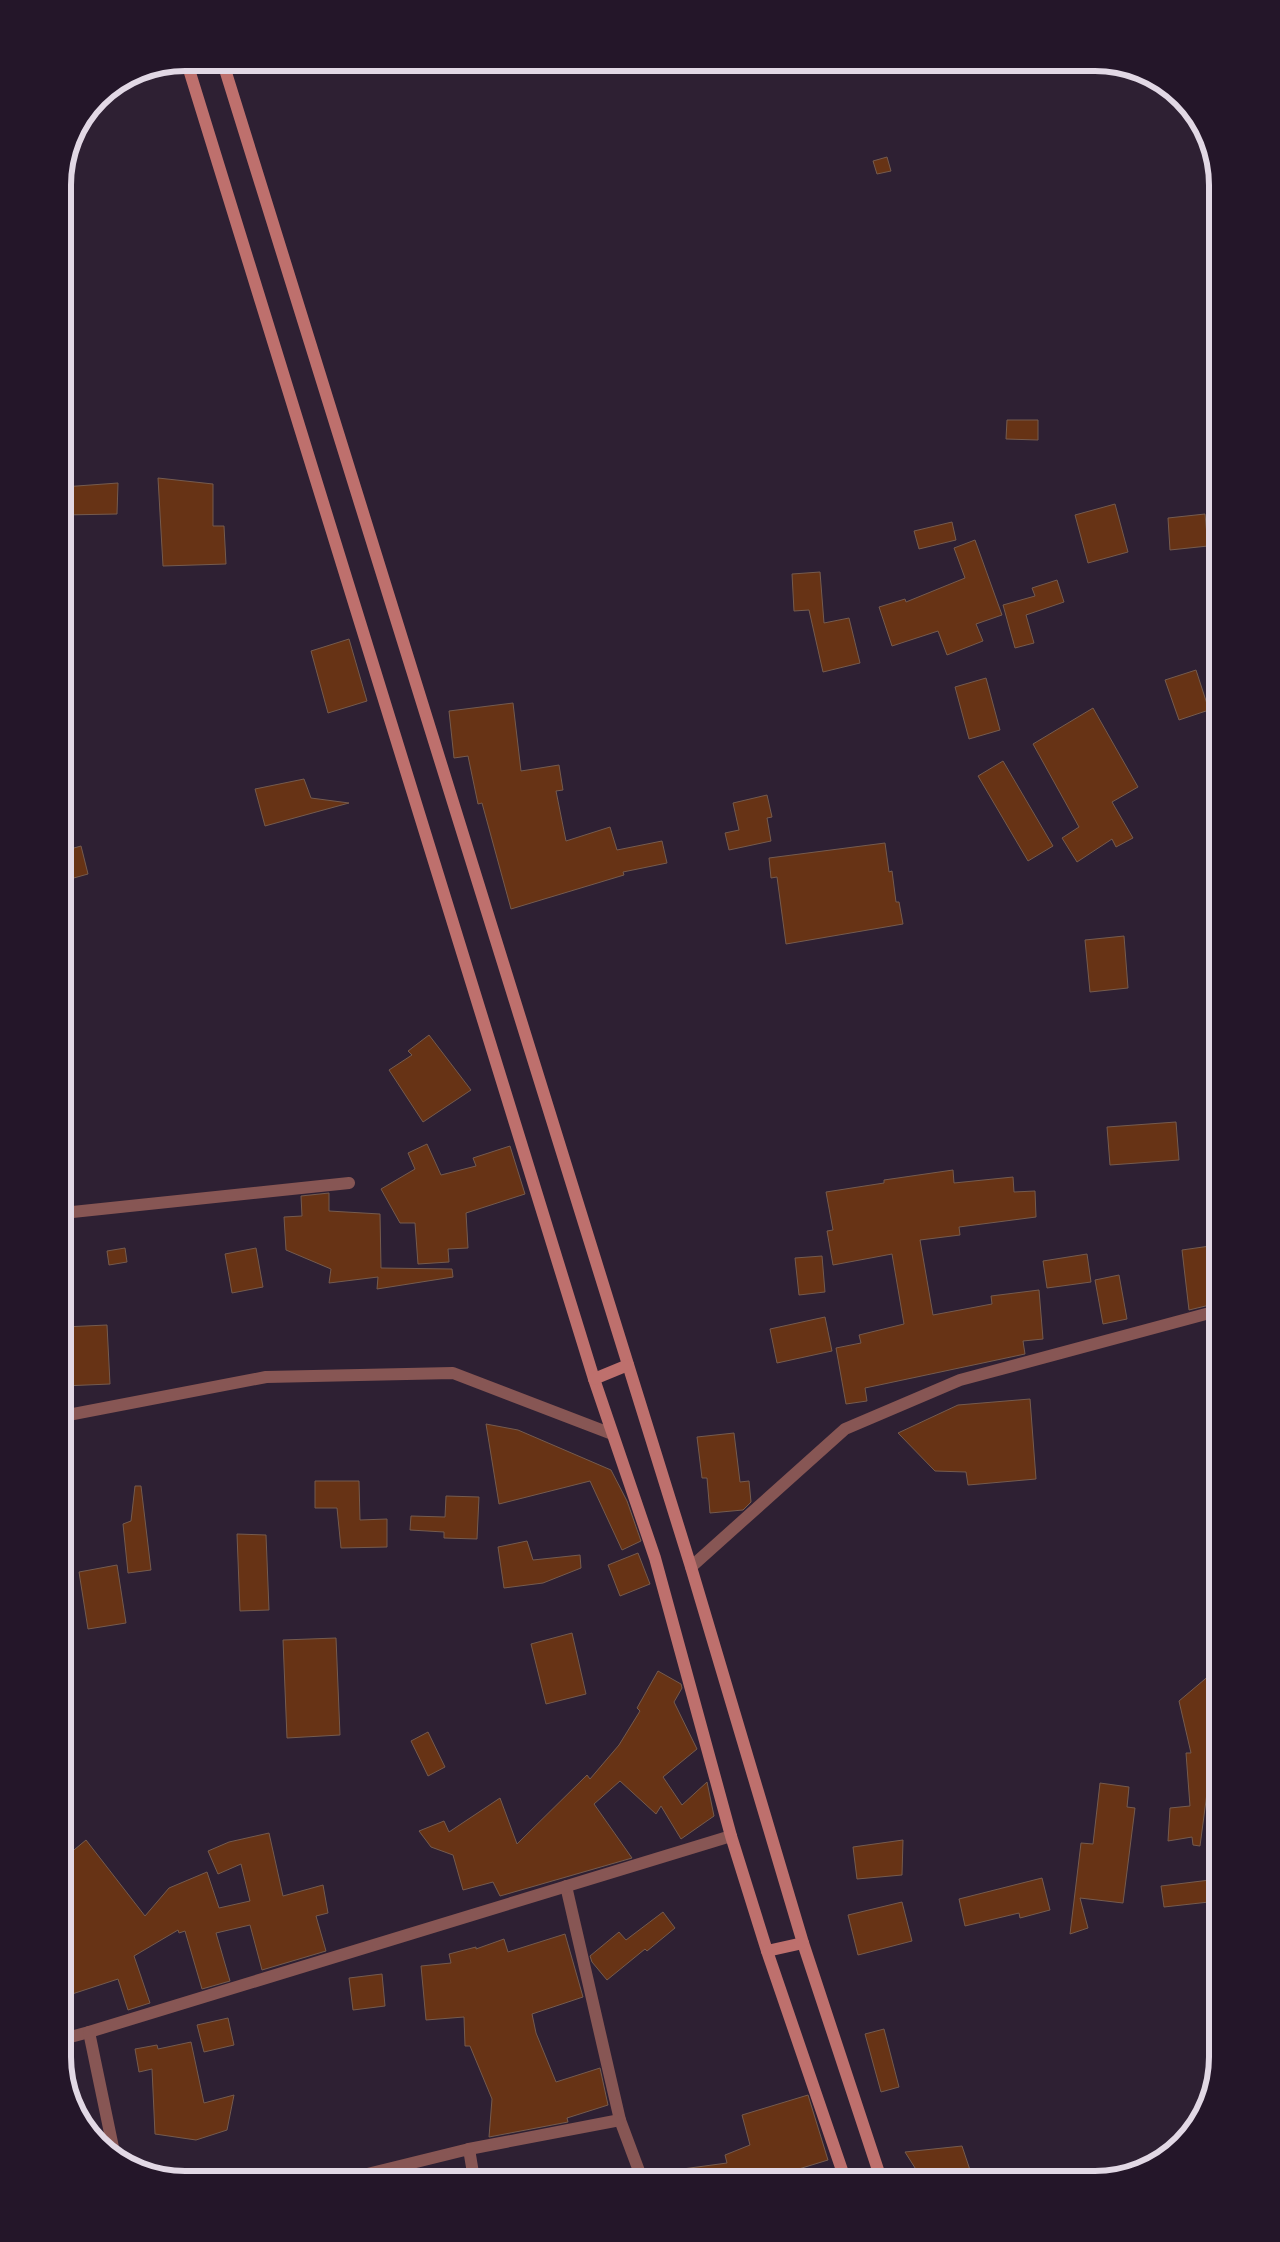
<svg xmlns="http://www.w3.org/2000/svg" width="1280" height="2242" viewBox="0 0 1280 2242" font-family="'Crimson Pro',serif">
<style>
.building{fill:#673315;stroke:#755b4e}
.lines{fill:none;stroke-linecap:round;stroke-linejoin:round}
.street{stroke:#875654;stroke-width:12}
.secondary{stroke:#be706d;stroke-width:12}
.rim{fill:none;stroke:#e2d8e5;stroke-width:6}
</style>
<rect width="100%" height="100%" fill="#2e2033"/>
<g class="building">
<path d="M887,157L891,171L877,174L873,161Z"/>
<path d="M1007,420H1038V440L1006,439Z"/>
<path d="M158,478L213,484V526H224L226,564L163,566Z"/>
<path d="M118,483L117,514L63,515V487Z"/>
<path d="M1115,504L1128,552L1088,563L1075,515Z"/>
<path d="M1205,514L1208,546L1170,550L1168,518Z"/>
<path d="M952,522L956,540L919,549L914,531Z"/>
<path d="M975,540L1002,615L976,624L983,641L947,655L938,631L892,646L879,607L905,599L906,602L965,578L954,548Z"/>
<path d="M820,572L824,623L849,618L860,663L823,672L809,610L794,611L792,574Z"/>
<path d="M1057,580L1064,602L1026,615L1034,643L1015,648L1003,605L1035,596L1032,588Z"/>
<path d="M349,639L367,701L328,713L311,651Z"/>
<path d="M1196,670L1209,710L1179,720L1165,680Z"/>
<path d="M986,678L1000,730L969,739L955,687Z"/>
<path d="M513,703L521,771L559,765L563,790L556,791L566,841L610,827L617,850L662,841L667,863L623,872L624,875L511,909L482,803L478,804L468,756L454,758L449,711Z"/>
<path d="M1093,708L1138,787L1112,802L1133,838L1116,847L1112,839L1077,862L1062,838L1079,827L1033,744Z"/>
<path d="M1003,761L1053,846L1028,861L978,776Z"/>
<path d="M304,779L311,798L349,803L265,826L255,789Z"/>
<path d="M767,795L772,817L767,818L771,841L729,850L725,833L739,830L733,803Z"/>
<path d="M885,843L889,872L892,871L896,902H899L903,924L786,944L777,877L771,878L769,858Z"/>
<path d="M81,846L88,874L63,881V851Z"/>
<path d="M1124,936L1128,988L1090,992L1085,940Z"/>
<path d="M429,1035L471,1090L423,1122L389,1070L412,1055L408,1051Z"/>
<path d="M1176,1122L1179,1160L1110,1165L1107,1127Z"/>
<path d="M427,1144L441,1175L476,1166L473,1158L510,1146L525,1194L466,1213L468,1248L448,1249L449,1262L418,1264L415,1223H400L381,1189L415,1169L408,1153Z"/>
<path d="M953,1170L954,1183L1013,1177L1014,1192L1035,1191L1036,1217L959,1227L960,1235L920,1240L933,1315L992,1304L991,1296L1039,1290L1043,1339L1023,1341L1025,1354L865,1388L867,1401L846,1404L836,1348L861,1343L859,1335L904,1324L892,1254L833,1265L827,1231L833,1230L826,1192L884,1183V1180Z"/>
<path d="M329,1193V1211L380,1214L381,1268L452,1269L453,1277L377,1289L378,1277L329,1283L331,1269L286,1250L284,1217L302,1216L301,1196Z"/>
<path d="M1210,1246L1218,1303L1189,1310L1182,1250Z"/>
<path d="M125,1248L127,1262L109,1265L107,1251Z"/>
<path d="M256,1248L263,1287L232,1293L225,1254Z"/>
<path d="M1087,1254L1091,1282L1047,1288L1043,1261Z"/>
<path d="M822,1256L825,1292L799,1295L795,1258Z"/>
<path d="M1119,1275L1127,1319L1103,1324L1095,1280Z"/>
<path d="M825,1317L832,1351L777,1363L770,1329Z"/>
<path d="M107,1325L110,1384L63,1386V1327Z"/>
<path d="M1030,1399L1036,1479L968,1485L966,1472L935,1471L898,1433L958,1405Z"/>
<path d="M486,1424L518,1430L611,1470L627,1501L641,1541L622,1550L590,1481L499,1504Z"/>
<path d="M734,1433L740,1482L749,1481L751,1502L743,1510L710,1513L707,1478H702L697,1437Z"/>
<path d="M315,1481H359L360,1520L387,1519V1547L341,1548L337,1508H315Z"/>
<path d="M135,1486H141L151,1570L128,1573L123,1524L131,1521Z"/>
<path d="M446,1496L479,1497L477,1539L444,1538V1532L410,1530L411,1516L445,1517Z"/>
<path d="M237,1534L266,1535L269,1610L240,1611Z"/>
<path d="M527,1541L533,1560L580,1555L581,1568L543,1583L504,1588L498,1547Z"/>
<path d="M638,1553L650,1584L620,1596L608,1565Z"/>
<path d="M117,1565L126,1623L88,1629L79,1572Z"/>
<path d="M572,1633L586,1694L546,1704L531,1644Z"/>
<path d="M336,1638L340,1735L287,1738L283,1640Z"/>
<path d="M658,1671L681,1684L682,1688L674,1702L697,1749L663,1777L682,1805L707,1782L714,1816L681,1839L661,1806L656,1814L620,1781L594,1804L632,1858L500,1896L493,1882L463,1890L453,1855L431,1847L419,1831L444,1821L449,1832L500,1798L517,1844L587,1775L590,1779L619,1745L640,1711L637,1708Z"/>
<path d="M1211,1674L1218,1711V1792L1207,1793L1200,1846L1193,1845L1192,1837L1168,1841L1170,1808L1190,1806L1186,1753H1191L1179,1701Z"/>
<path d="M428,1732L445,1767L428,1776L411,1741Z"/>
<path d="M1100,1783L1129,1787L1127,1807L1135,1808L1123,1903L1080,1898L1088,1928L1070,1934L1081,1843L1093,1844Z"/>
<path d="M269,1833L283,1896L323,1885L328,1913L316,1916L326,1951L262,1970L250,1925L216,1933L230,1981L202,1989L185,1931L179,1933L178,1930L134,1956L150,2003L128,2010L118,1979L63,1997V1859L86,1840L145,1916L169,1888L207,1872L219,1908L250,1901L241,1864L218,1874L208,1851L229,1842Z"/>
<path d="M903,1840L902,1875L857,1879L853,1847Z"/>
<path d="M1042,1878L1050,1910L1020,1918L1019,1913L965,1926L959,1899Z"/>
<path d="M1218,1879V1901L1164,1907L1161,1886Z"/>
<path d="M902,1902L912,1941L858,1955L848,1915Z"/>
<path d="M663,1912L675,1928L647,1951L645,1949L607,1980L592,1962L590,1956L619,1932L626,1940Z"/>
<path d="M565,1934L583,1997L532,2014L536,2033L556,2082L600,2068L608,2105L567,2118L568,2122L489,2137L492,2099L470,2046H465L464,2017L426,2020L421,1966L451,1963L449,1954L476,1947V1949L504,1939L508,1952Z"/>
<path d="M382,1974L385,2006L353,2010L349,1978Z"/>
<path d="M228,2018L234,2045L204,2052L197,2025Z"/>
<path d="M884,2029L899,2087L881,2092L865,2034Z"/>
<path d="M191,2042L204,2103L234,2095L227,2130L196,2140L155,2134L152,2069L139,2072L135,2049L157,2045L158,2049Z"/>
<path d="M808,2095L828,2160L766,2179H676L675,2170L727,2163L725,2155L750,2145L742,2115Z"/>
<path d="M962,2146L973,2179H922L905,2152Z"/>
</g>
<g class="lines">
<g class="street">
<path d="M63,1213L349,1183"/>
<path d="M63,1416L266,1377L453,1373L612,1434"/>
<path d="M691,1567L845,1429L960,1380L1217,1311"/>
<path d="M63,2039L89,2032"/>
<path d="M620,2120L642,2179"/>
<path d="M469,2149L620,2120L566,1886"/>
<path d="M115,2157L89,2032L731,1836"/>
<path d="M347,2179L469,2149L474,2179"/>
</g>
<g class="secondary">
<path d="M187,63L594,1379L655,1558L731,1836L767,1951L845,2179"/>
<path d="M223,63L691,1567L803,1943L881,2179"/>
<path d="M594,1379L628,1365"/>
<path d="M767,1951L803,1943"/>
</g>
</g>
<path d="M0 0H1280V2242H0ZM185 71H1095A114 114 0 0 1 1209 185V2057A114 114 0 0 1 1095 2171H185A114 114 0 0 1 71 2057V185A114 114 0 0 1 185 71Z" fill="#241629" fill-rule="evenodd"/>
<path class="rim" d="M185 71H1095A114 114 0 0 1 1209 185V2057A114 114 0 0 1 1095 2171H185A114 114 0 0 1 71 2057V185A114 114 0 0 1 185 71Z"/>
</svg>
